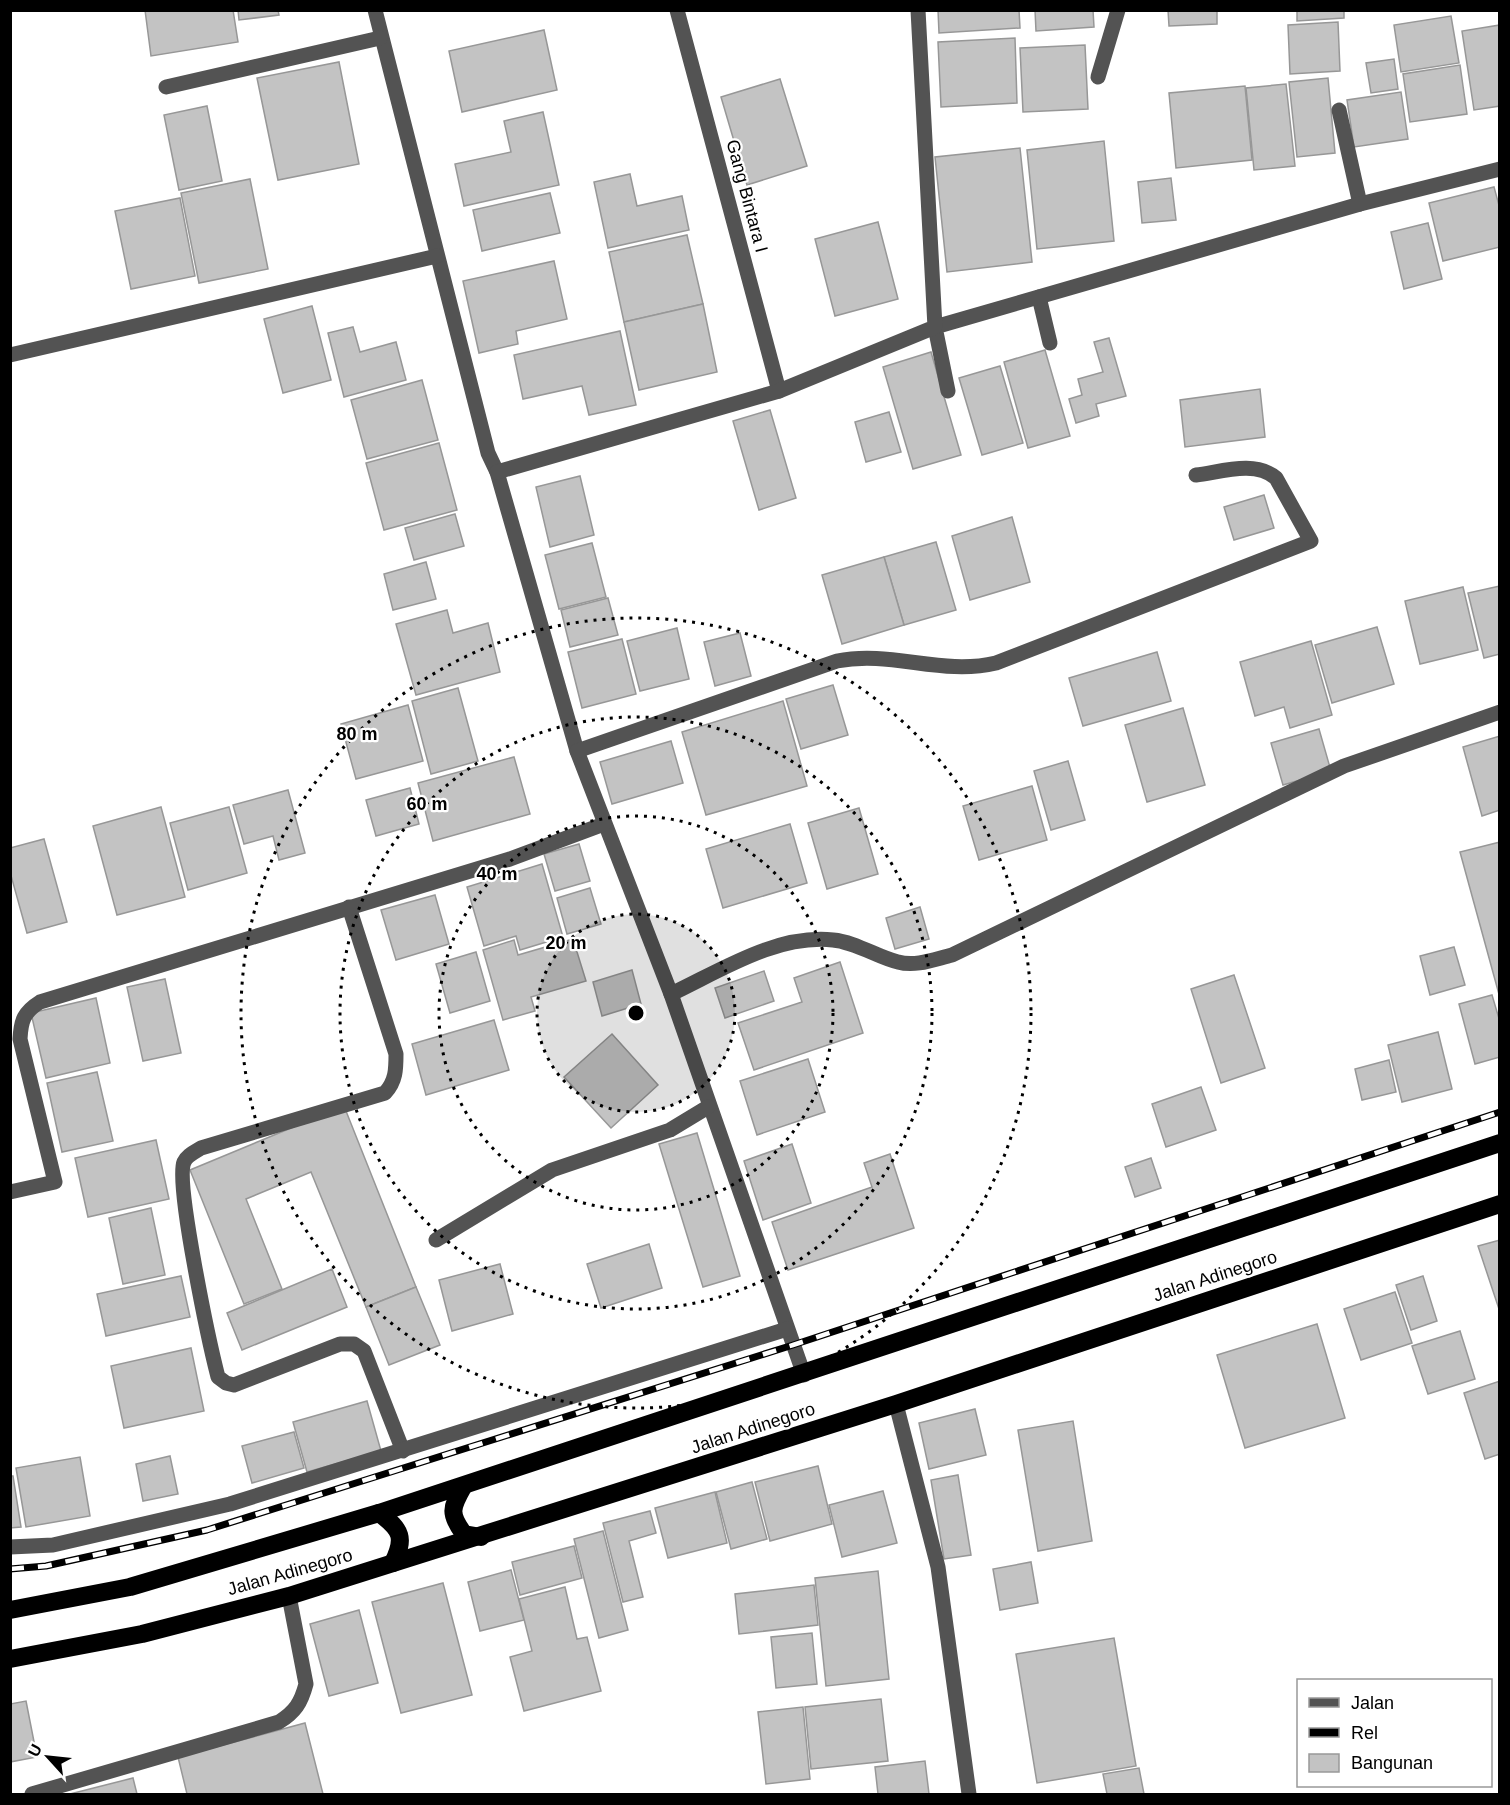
<svg xmlns="http://www.w3.org/2000/svg" width="1510" height="1805" viewBox="0 0 1510 1805" font-family="Arial,sans-serif">
<style>
.building{fill:#c3c3c3;stroke:#979797;stroke-width:1.5}
.lines{fill:none;stroke-linecap:round;stroke-linejoin:round}
.minor{stroke:#535353;stroke-width:15}
.highway{stroke:#000;stroke-width:18}
.rail-casing{stroke:#000;stroke-width:7}
.rail{stroke:#fff;stroke-width:4.5;stroke-dasharray:14;stroke-linecap:butt}
.ring{fill:none;stroke:#000;stroke-width:3;stroke-dasharray:3 6}
.labels{text-anchor:middle;dominant-baseline:central;stroke-width:4.5;stroke-linejoin:round;paint-order:stroke}
.street-label{font-size:18px;fill:#000;stroke:#fff}
.centre{fill:#000;stroke:#fff;stroke-width:3}
.ring-label{font-size:18px;text-anchor:middle;font-weight:bold;fill:#000;stroke:#fff;stroke-width:4.5;stroke-linejoin:round;paint-order:stroke}
</style>
<rect width="100%" height="100%" fill="#fff"/>
<g class="building">
<path d="M145,10H233L238,42L151,56Z"/>
<path d="M238,10H278L279,15L239,20Z"/>
<path d="M938,10H1019L1020,28L939,33Z"/>
<path d="M1035,10H1093L1094,27L1036,31Z"/>
<path d="M1168,10H1217V24L1169,26Z"/>
<path d="M1297,10H1344V18L1297,21Z"/>
<path d="M1451,16L1459,63L1401,72L1394,25Z"/>
<path d="M1338,22L1340,71L1290,74L1288,25Z"/>
<path d="M1500,25V106L1474,110L1462,31Z"/>
<path d="M544,30L557,90L462,112L449,51Z"/>
<path d="M1015,38L1017,103L941,107L938,42Z"/>
<path d="M1085,45L1088,109L1023,112L1020,48Z"/>
<path d="M1394,59L1398,89L1371,93L1366,63Z"/>
<path d="M339,62L359,164L278,180L257,78Z"/>
<path d="M1460,65L1467,114L1410,122L1403,74Z"/>
<path d="M1328,78L1335,153L1297,157L1289,82Z"/>
<path d="M780,79L807,166L747,185L721,97Z"/>
<path d="M1286,84L1295,166L1254,170L1246,88Z"/>
<path d="M1245,86L1252,160L1176,168L1169,93Z"/>
<path d="M1401,92L1408,139L1354,147L1347,100Z"/>
<path d="M207,106L222,181L179,190L164,115Z"/>
<path d="M543,112L559,185L464,206L455,164L511,152L504,121Z"/>
<path d="M1104,141L1114,241L1037,249L1027,150Z"/>
<path d="M1020,148L1032,262L947,272L935,157Z"/>
<path d="M630,174L637,206L682,196L689,230L608,248L594,182Z"/>
<path d="M1171,178L1176,220L1142,223L1138,182Z"/>
<path d="M250,179L268,269L199,283L181,193Z"/>
<path d="M1494,187L1500,209V247L1443,261L1429,203Z"/>
<path d="M550,193L560,233L482,251L473,210Z"/>
<path d="M180,198L195,276L131,289L115,211Z"/>
<path d="M878,222L898,299L835,316L815,239Z"/>
<path d="M1428,223L1442,279L1404,289L1391,232Z"/>
<path d="M687,235L703,304L624,322L609,252Z"/>
<path d="M554,261L567,319L516,331L518,344L479,353L463,281Z"/>
<path d="M703,304L717,372L639,390L624,322Z"/>
<path d="M312,306L331,380L283,393L264,319Z"/>
<path d="M353,327L360,352L396,342L406,380L344,397L328,333Z"/>
<path d="M620,331L636,405L589,415L582,386L523,399L514,355Z"/>
<path d="M1109,338L1126,396L1096,404L1099,416L1076,423L1069,399L1082,395L1078,379L1103,372L1094,342Z"/>
<path d="M1045,350L1070,436L1028,448L1004,362Z"/>
<path d="M931,352L961,455L913,469L883,367Z"/>
<path d="M1000,366L1023,443L982,455L959,378Z"/>
<path d="M422,380L438,440L367,459L351,400Z"/>
<path d="M1260,389L1265,437L1185,447L1180,400Z"/>
<path d="M770,410L796,498L759,510L733,421Z"/>
<path d="M889,412L901,452L866,462L855,422Z"/>
<path d="M439,443L457,510L384,530L366,463Z"/>
<path d="M580,476L594,535L550,547L536,487Z"/>
<path d="M1264,495L1274,528L1234,540L1224,507Z"/>
<path d="M455,514L464,546L414,560L405,528Z"/>
<path d="M1012,517L1030,582L970,600L952,536Z"/>
<path d="M936,542L956,610L904,625L884,557Z"/>
<path d="M592,543L606,597L559,609L545,555Z"/>
<path d="M884,557L904,625L842,644L822,575Z"/>
<path d="M426,562L436,599L393,610L384,574Z"/>
<path d="M1500,586V654L1484,658L1468,593Z"/>
<path d="M1463,587L1478,650L1420,664L1405,601Z"/>
<path d="M608,598L618,635L570,647L561,610Z"/>
<path d="M447,610L453,633L488,623L500,672L416,695L396,624Z"/>
<path d="M1377,627L1394,684L1332,703L1315,645Z"/>
<path d="M677,628L689,679L640,691L627,641Z"/>
<path d="M740,633L751,676L715,686L704,642Z"/>
<path d="M622,639L636,694L582,708L568,652Z"/>
<path d="M1311,641L1332,715L1290,728L1284,707L1255,716L1240,662Z"/>
<path d="M1157,652L1171,701L1083,726L1069,678Z"/>
<path d="M833,685L848,735L801,749L786,699Z"/>
<path d="M458,688L478,761L431,774L412,701Z"/>
<path d="M783,701L807,786L706,815L682,732Z"/>
<path d="M408,705L423,761L356,779L341,724Z"/>
<path d="M1183,708L1205,785L1147,802L1125,725Z"/>
<path d="M1319,729L1331,771L1283,785L1271,743Z"/>
<path d="M1500,736V810L1482,816L1463,747Z"/>
<path d="M671,741L683,783L612,804L600,762Z"/>
<path d="M514,757L530,814L433,841L418,783Z"/>
<path d="M1068,761L1085,820L1051,830L1034,771Z"/>
<path d="M1032,786L1047,840L979,860L963,806Z"/>
<path d="M410,788L419,824L376,836L366,800Z"/>
<path d="M288,790L305,853L279,860L273,836L244,844L233,805Z"/>
<path d="M161,807L185,897L117,915L93,826Z"/>
<path d="M229,807L247,873L188,890L170,823Z"/>
<path d="M859,808L878,874L827,889L808,823Z"/>
<path d="M790,824L807,883L723,908L706,849Z"/>
<path d="M44,839L67,922L27,933L10,872V848Z"/>
<path d="M1500,842V998L1460,852Z"/>
<path d="M579,844L590,881L555,891L544,854Z"/>
<path d="M542,864L563,937L520,950L516,936L484,946L467,887Z"/>
<path d="M590,888L601,924L567,934L557,898Z"/>
<path d="M435,895L449,944L396,960L381,910Z"/>
<path d="M920,907L929,939L895,949L886,918Z"/>
<path d="M573,939L586,981L531,997L535,1011L503,1020L483,950L514,940L518,955Z"/>
<path d="M1454,947L1465,985L1430,995L1420,956Z"/>
<path d="M476,952L490,1001L450,1013L436,964Z"/>
<path d="M840,962L863,1033L754,1070L738,1023L802,1002L794,978Z"/>
<path d="M632,970L641,1004L602,1016L593,982Z"/>
<path d="M764,971L774,1001L725,1018L715,988Z"/>
<path d="M1234,975L1265,1068L1221,1083L1191,989Z"/>
<path d="M165,979L181,1053L143,1061L127,987Z"/>
<path d="M1492,995L1500,1022V1057L1475,1064L1459,1004Z"/>
<path d="M96,998L110,1063L46,1078L31,1013Z"/>
<path d="M494,1020L509,1070L426,1095L412,1044Z"/>
<path d="M1438,1032L1452,1089L1402,1102L1388,1045Z"/>
<path d="M612,1034L658,1085L611,1128L564,1077Z"/>
<path d="M808,1059L825,1112L757,1135L740,1081Z"/>
<path d="M1389,1060L1396,1092L1362,1100L1355,1069Z"/>
<path d="M97,1072L113,1141L62,1152L47,1083Z"/>
<path d="M1201,1087L1216,1130L1166,1147L1152,1104Z"/>
<path d="M344,1106L416,1287L366,1307L311,1172L246,1199L282,1289L244,1304L190,1170Z"/>
<path d="M697,1133L740,1276L703,1287L659,1144Z"/>
<path d="M156,1140L169,1199L88,1217L75,1158Z"/>
<path d="M792,1144L811,1203L763,1220L744,1161Z"/>
<path d="M890,1154L914,1228L788,1270L772,1222L872,1187L864,1163Z"/>
<path d="M1151,1158L1161,1188L1135,1197L1125,1167Z"/>
<path d="M151,1208L165,1275L123,1284L109,1218Z"/>
<path d="M1500,1240V1312L1478,1246Z"/>
<path d="M649,1244L662,1288L601,1308L587,1264Z"/>
<path d="M500,1264L513,1314L452,1331L439,1280Z"/>
<path d="M332,1269L347,1307L242,1350L227,1313Z"/>
<path d="M181,1276L190,1317L106,1336L97,1294Z"/>
<path d="M1423,1276L1437,1321L1411,1330L1396,1285Z"/>
<path d="M416,1287L440,1345L389,1365L366,1307Z"/>
<path d="M1395,1292L1412,1343L1361,1360L1344,1309Z"/>
<path d="M1317,1324L1345,1418L1245,1448L1217,1355Z"/>
<path d="M1460,1331L1475,1379L1428,1394L1412,1346Z"/>
<path d="M191,1348L204,1411L124,1428L111,1366Z"/>
<path d="M1500,1381V1454L1485,1459L1464,1393Z"/>
<path d="M367,1401L381,1451L307,1472L293,1422Z"/>
<path d="M975,1409L986,1455L929,1469L919,1423Z"/>
<path d="M1073,1421L1092,1541L1038,1551L1018,1430Z"/>
<path d="M294,1432L304,1468L252,1483L242,1446Z"/>
<path d="M170,1456L178,1494L143,1501L136,1464Z"/>
<path d="M80,1457L90,1516L26,1527L16,1468Z"/>
<path d="M818,1466L832,1524L770,1541L755,1482Z"/>
<path d="M958,1475L971,1555L944,1559L931,1480Z"/>
<path d="M10,1476H13L21,1527L10,1528Z"/>
<path d="M752,1482L767,1539L731,1549L716,1492Z"/>
<path d="M883,1491L897,1543L842,1557L829,1505Z"/>
<path d="M715,1492L727,1543L668,1558L655,1508Z"/>
<path d="M650,1511L656,1533L629,1541L643,1597L623,1602L603,1523Z"/>
<path d="M603,1531L628,1630L599,1638L574,1539Z"/>
<path d="M574,1546L582,1578L520,1595L512,1562Z"/>
<path d="M1031,1562L1038,1603L1000,1610L993,1569Z"/>
<path d="M511,1570L524,1620L480,1631L468,1582Z"/>
<path d="M878,1571L889,1679L826,1686L815,1578Z"/>
<path d="M443,1583L472,1695L401,1713L372,1602Z"/>
<path d="M814,1585L818,1625L739,1634L735,1594Z"/>
<path d="M565,1587L577,1639L587,1637L601,1691L524,1711L510,1657L532,1651L519,1599Z"/>
<path d="M359,1610L378,1683L329,1696L310,1624Z"/>
<path d="M812,1633L817,1684L776,1688L771,1637Z"/>
<path d="M1114,1638L1136,1766L1037,1783L1016,1654Z"/>
<path d="M881,1699L888,1761L811,1769L805,1707Z"/>
<path d="M26,1701L37,1757L10,1762V1704Z"/>
<path d="M803,1707L810,1779L766,1784L758,1712Z"/>
<path d="M305,1723L323,1794H187L178,1757Z"/>
<path d="M925,1761L929,1794H878L875,1767Z"/>
<path d="M1139,1768L1144,1794H1107L1103,1774Z"/>
<path d="M133,1778L137,1794H70Z"/>
</g>
<g class="lines">
<g class="minor">
<path d="M375,10L488,453L497,472L577,751L671,994L804,1375"/>
<path d="M677,10L779,391"/>
<path d="M1098,77L1118,10"/>
<path d="M166,87L380,38"/>
<path d="M1339,110L1360,204"/>
<path d="M1039,297L1050,343"/>
<path d="M10,355L437,256"/>
<path d="M948,391L935,327L1360,204L1500,169"/>
<path d="M497,472L779,391L935,327L918,10"/>
<path d="M577,751L837,661C892,650 941,676 996,663L1311,541L1276,478C1255,460 1221,472 1196,475"/>
<path d="M349,907L396,1054C396,1069 396,1081 385,1093L201,1148C195,1152 187,1155 184,1162C175,1183 210,1346 218,1377L226,1383L234,1385L340,1344H354L364,1351L403,1451"/>
<path d="M671,994C720,971 776,934 833,940C856,942 877,957 898,962C916,967 935,959 952,955L1344,766L1500,712"/>
<path d="M10,1192L55,1182L20,1039C21,1020 24,1012 40,1002L510,859L604,824"/>
<path d="M436,1240L552,1170L670,1130L708,1107"/>
<path d="M896,1404L938,1567L969,1794"/>
<path d="M10,1547L53,1545L230,1504L787,1329"/>
<path d="M32,1794L279,1722C295,1712 301,1703 306,1684L289,1596"/>
</g>
<g class="highway">
<path d="M463,1487C451,1508 449,1514 464,1534L481,1537"/>
<path d="M379,1513C402,1530 405,1538 393,1563"/>
<path d="M10,1610L130,1587L379,1513L1500,1143"/>
<path d="M10,1659L142,1634L289,1596L896,1404L1500,1204"/>
</g>
<g class="rail-casing">
<path id="rail" d="M10,1569L46,1566L207,1530L793,1345L1500,1112"/>
</g>
<use href="#rail" class="rail"/>
</g>
<circle cx="636" cy="1013" r="99" fill="#000" fill-opacity=".12"/>
<g class="ring">
<circle cx="636" cy="1013" r="99"/>
<circle cx="636" cy="1013" r="197"/>
<circle cx="636" cy="1013" r="296"/>
<circle cx="636" cy="1013" r="395"/>
</g>
<g class="labels">
<g class="street-label">
<text transform="translate(747 196) rotate(75)">Gang Bintara I</text>
<text transform="translate(1215 1276) rotate(-18)">Jalan Adinegoro</text>
<text transform="translate(753 1428) rotate(-18)">Jalan Adinegoro</text>
<text transform="translate(290 1572) rotate(-16)">Jalan Adinegoro</text>
</g>
</g>
<circle cx="636" cy="1013" r="9" class="centre"/>
<g class="ring-label">
<text x="357" y="740">80 m</text>
<text x="427" y="810">60 m</text>
<text x="497" y="880">40 m</text>
<text x="566" y="949">20 m</text>
</g>
<rect width="1510" height="1805" fill="none" stroke="#000000" stroke-width="24"/>
<rect x="1297" y="1679" width="195" height="108" fill="#ffffff" stroke="#999999" stroke-width="1.5"/>
<rect x="1309" y="1698" width="30" height="9" fill="#535353" stroke="#999999" stroke-width="1.5"/>
<text x="1351" y="1709" font-size="18" fill="#000000">Jalan</text>
<rect x="1309" y="1728" width="30" height="9" fill="#000000" stroke="#999999" stroke-width="1.5"/>
<text x="1351" y="1739" font-size="18" fill="#000000">Rel</text>
<rect x="1309" y="1754" width="30" height="18" fill="#c3c3c3" stroke="#999999" stroke-width="1.5"/>
<text x="1351" y="1769" font-size="18" fill="#000000">Bangunan</text>
<g transform="translate(48 1757) rotate(297)" stroke="#ffffff" stroke-width="4.5" paint-order="stroke">
<path d="M0-4.5L10 22L0 15L-10 22Z" fill="#000000"/>
<text y="-9" font-size="16" font-weight="bold" text-anchor="middle" fill="#000000">U</text>
</g>
</svg>
